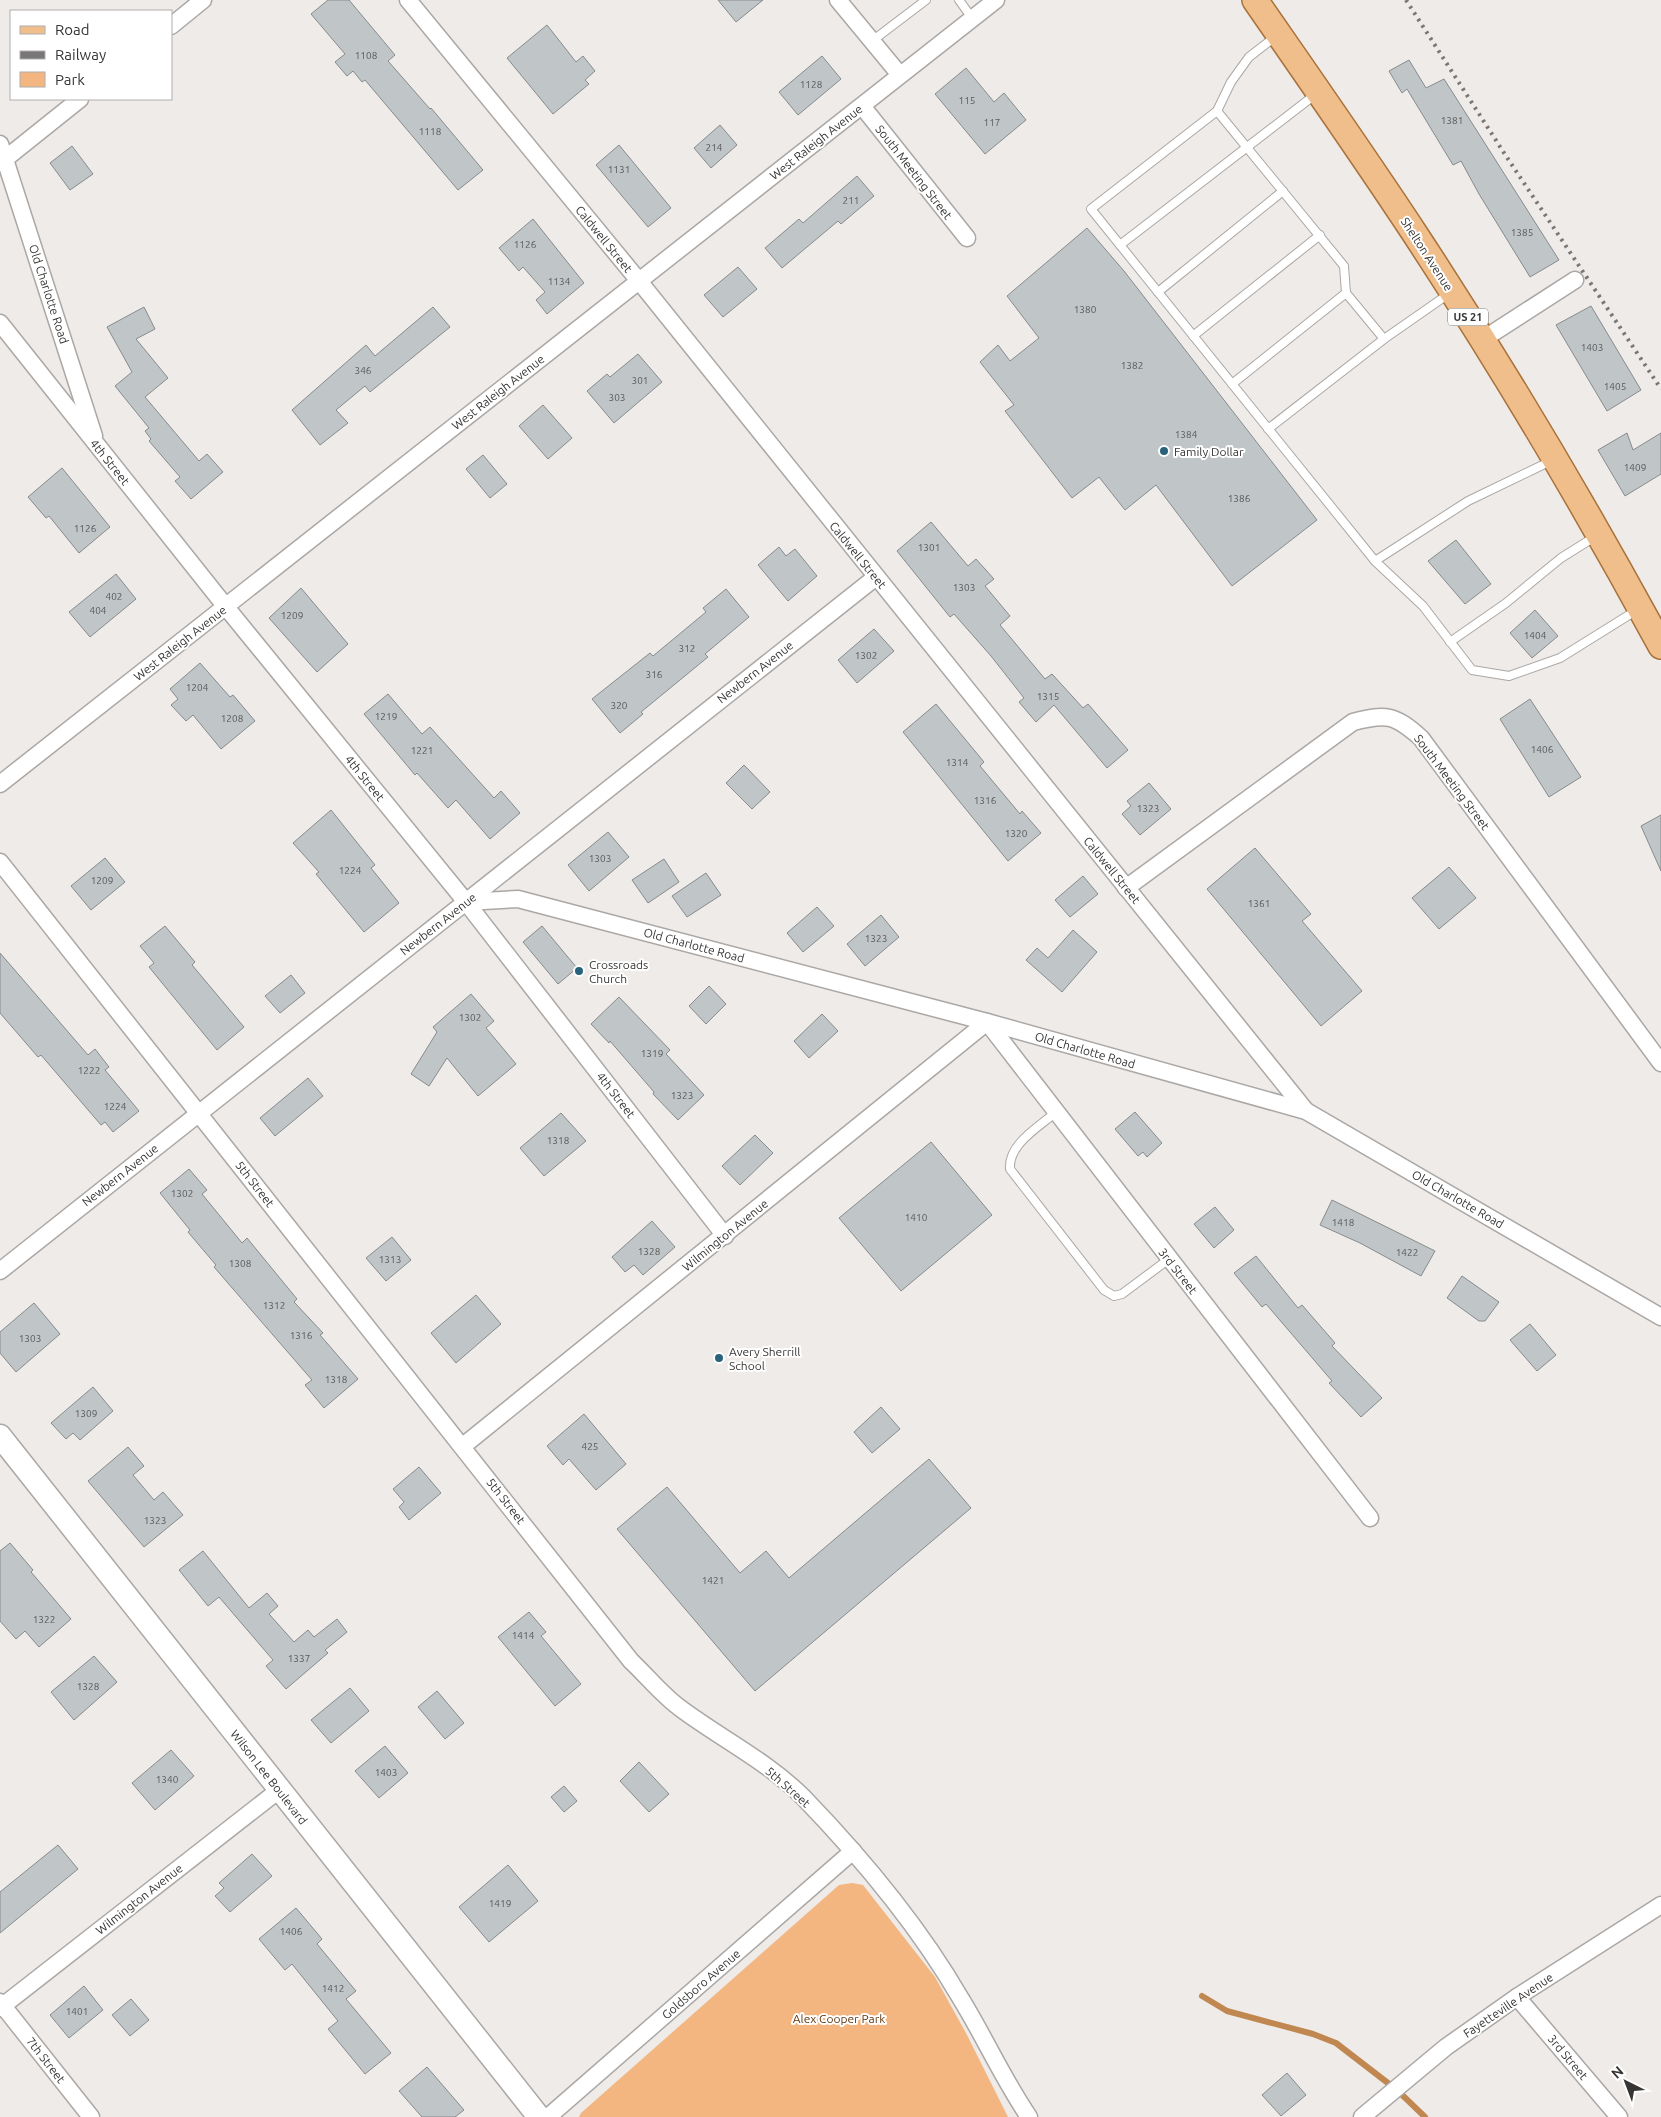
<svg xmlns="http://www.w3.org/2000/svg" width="1661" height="2117" viewBox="0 0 1661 2117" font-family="Ubuntu,sans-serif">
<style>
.green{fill:#f3b680}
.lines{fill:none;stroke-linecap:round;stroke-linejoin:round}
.stream{stroke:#c18751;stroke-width:6}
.building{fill:#c0c5c7;stroke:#878b8d}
.lane-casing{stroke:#aba7a5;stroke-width:10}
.street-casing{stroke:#aba7a5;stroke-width:19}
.secondary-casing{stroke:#aba7a5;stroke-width:25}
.primary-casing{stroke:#a8723a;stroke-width:28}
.lane{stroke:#fff;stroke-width:8}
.street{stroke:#fff;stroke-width:16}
.secondary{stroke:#fff;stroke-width:22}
.primary{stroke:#f0be8b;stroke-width:25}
.rail{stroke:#797776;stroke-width:4;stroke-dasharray:2.5 5;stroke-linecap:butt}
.poi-dot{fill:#28637b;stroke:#fff;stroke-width:2}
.labels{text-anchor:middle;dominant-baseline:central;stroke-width:4;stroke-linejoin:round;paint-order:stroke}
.number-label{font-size:10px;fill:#585959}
.shield{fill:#fff;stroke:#727271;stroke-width:1}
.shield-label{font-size:11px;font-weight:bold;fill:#363534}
.street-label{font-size:12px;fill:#363534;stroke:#fff}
.poi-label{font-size:12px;fill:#363534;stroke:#fff;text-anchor:start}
.park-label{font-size:12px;fill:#5f370c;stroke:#fff}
</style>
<rect width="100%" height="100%" fill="#eeebe8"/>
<path class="green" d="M852,1883L863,1885L935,1977L966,2033L1008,2117H579L581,2113L839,1885Z"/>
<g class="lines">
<path class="stream" d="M1202,1996L1227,2011L1313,2034L1336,2043L1397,2090L1425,2117"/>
</g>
<g class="building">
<path d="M328,0H349L395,55L388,61L430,109L431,108L483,170L458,190L365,80L362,82L353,71L347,76L335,62L345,54L311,14Z"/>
<path d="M718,0H763L736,22Z"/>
<path d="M547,25L576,62L583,56L595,71L585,80L589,84L553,114L507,58Z"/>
<path d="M822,56L841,79L798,115L779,92Z"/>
<path d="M1409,60L1426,88L1444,79L1559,260L1530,277L1479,194L1461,161L1453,165L1407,89L1402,93L1389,71Z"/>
<path d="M966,68L994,102L1004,93L1026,120L985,154L935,94Z"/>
<path d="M720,125L737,145L711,168L694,148Z"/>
<path d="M619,145L671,208L648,227L596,165Z"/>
<path d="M72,146L93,174L70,190L50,163Z"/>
<path d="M857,176L874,196L841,224L838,221L782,268L765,248L799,219L803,223Z"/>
<path d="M533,219L584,283L547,314L536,300L545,292L523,267L519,271L499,248Z"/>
<path d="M1087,228L1124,271L1317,520L1232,586L1156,485L1125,510L1099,477L1072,498L1005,411L1014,405L980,362L998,345L1010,361L1039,338L1007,296Z"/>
<path d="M738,267L757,289L723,317L704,295Z"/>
<path d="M1591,306L1641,390L1607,411L1556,325Z"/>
<path d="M144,307L155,329L136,339L168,378L145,397L199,461L207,454L223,472L191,499L175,481L180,477L149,441L151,439L145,431L149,428L115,386L132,372L107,327Z"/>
<path d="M433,307L450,327L370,392L365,386L336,410L348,423L320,445L292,410L366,345L375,356Z"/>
<path d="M638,354L662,382L614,423L587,391L607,374L610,377Z"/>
<path d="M543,405L572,438L548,459L519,426Z"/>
<path d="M1627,433L1633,450L1661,433V474L1625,496L1598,450Z"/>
<path d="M483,455L507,484L490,498L466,469Z"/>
<path d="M62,468L110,527L79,553L49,516L46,518L28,497Z"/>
<path d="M931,522L968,566L976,559L994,579L985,586L1010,616L1000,625L1045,679L1052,674L1083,708L1088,704L1128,750L1107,768L1054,705L1036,722L1019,702L1024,698L991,656L954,614L950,617L897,551Z"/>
<path d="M1456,540L1491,584L1465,604L1428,561Z"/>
<path d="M779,547L786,556L795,549L817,576L788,601L758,565Z"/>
<path d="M116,574L136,599L90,637L69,612Z"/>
<path d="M301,588L348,644L317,672L269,618Z"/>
<path d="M726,589L749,617L705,654L708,657L641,712L643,714L620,733L592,699L650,653L653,656L706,612L703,608Z"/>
<path d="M1535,610L1558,636L1532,658L1510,633Z"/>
<path d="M874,629L894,651L857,683L838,660Z"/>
<path d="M200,663L230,697L233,695L255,721L221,749L193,715L186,721L171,705L178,699L170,689Z"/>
<path d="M388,694L422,734L430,727L494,798L501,791L520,813L490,839L456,800L448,808L417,773L415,775L364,714Z"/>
<path d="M1530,699L1581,777L1549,797L1500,719Z"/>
<path d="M936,704L984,762L980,766L1020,814L1022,811L1041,833L1008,861L903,732Z"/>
<path d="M744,765L770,792L752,809L726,783Z"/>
<path d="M1149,783L1171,809L1140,835L1122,814L1131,806L1127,801Z"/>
<path d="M331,810L375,865L371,868L399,903L364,932L316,874L319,872L293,843Z"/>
<path d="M1661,815V871L1641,826Z"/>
<path d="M608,832L629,857L589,891L568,865Z"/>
<path d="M1255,848L1311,914L1302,921L1362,991L1321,1026L1207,889Z"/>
<path d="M105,858L125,882L91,910L71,886Z"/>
<path d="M664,859L679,882L648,903L632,880Z"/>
<path d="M1449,867L1476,898L1439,929L1412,898Z"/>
<path d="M706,873L721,895L687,917L672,896Z"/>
<path d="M1083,876L1098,894L1070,917L1055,900Z"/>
<path d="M817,907L834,926L803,952L787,933Z"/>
<path d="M881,915L899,937L865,966L847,944Z"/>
<path d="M165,926L195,962L192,965L244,1027L217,1050L149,967L154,963L140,946Z"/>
<path d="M542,926L577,968L558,984L523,942Z"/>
<path d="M1073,930L1097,952L1062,992L1026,960L1037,948L1048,958Z"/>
<path d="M0,953L88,1055L95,1049L109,1067L105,1070L139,1111L113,1132L105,1122L101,1125L41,1055L38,1057L0,1013Z"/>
<path d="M291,975L305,993L280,1013L265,996Z"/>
<path d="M709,986L726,1004L706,1024L689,1006Z"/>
<path d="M471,994L494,1021L486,1028L516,1064L478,1096L447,1058L429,1086L411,1074L437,1032L433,1027Z"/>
<path d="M619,997L670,1050L666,1054L704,1095L678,1120L653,1094L654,1092L610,1041L609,1043L591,1024Z"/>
<path d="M822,1014L838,1031L809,1058L794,1041Z"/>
<path d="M308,1078L323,1096L275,1136L260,1118Z"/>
<path d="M1135,1112L1162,1143L1147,1157L1143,1152L1138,1156L1115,1129Z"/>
<path d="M561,1113L586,1141L544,1176L520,1148Z"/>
<path d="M755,1135L773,1153L740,1185L722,1166Z"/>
<path d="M931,1142L992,1215L901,1291L839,1218Z"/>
<path d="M189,1169L207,1190L202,1194L242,1243L247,1238L297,1299L294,1302L323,1333L320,1335L358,1379L324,1408L305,1385L312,1380L214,1267L216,1265L188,1232L190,1230L160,1193Z"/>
<path d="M1332,1200L1435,1251L1421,1276L1360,1243L1320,1225Z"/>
<path d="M1215,1207L1234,1230L1214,1248L1194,1224Z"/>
<path d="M652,1221L675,1247L643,1275L634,1265L625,1272L612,1257Z"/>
<path d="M392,1237L411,1260L386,1281L366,1258Z"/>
<path d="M1256,1256L1298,1308L1302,1305L1335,1343L1332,1346L1382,1398L1361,1417L1329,1383L1332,1381L1266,1304L1262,1307L1234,1273Z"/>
<path d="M1462,1276L1499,1302L1485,1321H1479L1447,1298Z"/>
<path d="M476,1295L501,1324L456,1363L431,1333Z"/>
<path d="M34,1303L60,1334L16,1372L0,1353V1332Z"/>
<path d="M1530,1324L1556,1355L1537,1371L1510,1340Z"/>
<path d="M93,1387L113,1411L80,1440L73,1433L66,1439L51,1423Z"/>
<path d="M881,1407L900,1429L872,1453L854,1432Z"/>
<path d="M584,1414L626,1464L596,1490L569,1459L563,1465L547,1446Z"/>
<path d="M128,1447L144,1466L133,1475L154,1500L163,1492L183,1515L144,1547L88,1481Z"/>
<path d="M929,1459L971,1508L755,1691L617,1529L667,1487L740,1573L766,1551L789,1578Z"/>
<path d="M419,1467L441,1493L409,1520L399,1507L404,1502L393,1489Z"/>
<path d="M10,1543L33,1570L31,1572L71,1619L39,1647L25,1631L16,1639L0,1621V1551Z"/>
<path d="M203,1551L249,1608L267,1593L278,1606L269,1614L294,1642L308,1630L314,1637L337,1619L347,1632L325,1650L328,1653L286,1689L266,1666L273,1660L219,1597L208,1606L179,1570Z"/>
<path d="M529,1612L546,1632L541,1636L581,1684L555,1706L498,1637Z"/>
<path d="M94,1656L117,1682L74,1720L51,1692Z"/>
<path d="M350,1688L369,1711L331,1743L311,1720Z"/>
<path d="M437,1691L464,1723L445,1739L418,1707Z"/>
<path d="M385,1746L408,1773L379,1798L355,1771Z"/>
<path d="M171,1750L194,1776L155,1810L132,1783Z"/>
<path d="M639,1762L669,1794L649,1812L620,1781Z"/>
<path d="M564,1786L577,1801L564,1812L551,1797Z"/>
<path d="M58,1845L78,1869L0,1933V1892Z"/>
<path d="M252,1854L272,1876L230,1912L215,1896L224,1888L219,1883Z"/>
<path d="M508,1865L538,1901L489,1942L459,1907Z"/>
<path d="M296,1908L322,1939L317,1944L356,1991L346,1999L391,2053L365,2074L328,2029L338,2021L292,1964L285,1970L259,1939Z"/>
<path d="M84,1986L103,2010L69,2038L50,2015Z"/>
<path d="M131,1999L149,2020L130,2036L112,2015Z"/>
<path d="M427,2067L464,2110L455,2117H422L399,2091Z"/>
<path d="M1287,2073L1306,2095L1281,2116L1262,2095Z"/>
</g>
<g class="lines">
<g class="lane-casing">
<g id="lane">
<path d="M959,0L972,18"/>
<path d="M1275,37L1249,57L1231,82L1217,111L1091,209L1375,561L1468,501L1553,460"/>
<path d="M872,41L926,0"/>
<path d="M1217,111L1344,266L1346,293L1384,339"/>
<path d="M1120,245L1316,94"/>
<path d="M1158,292L1283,191"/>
<path d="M1193,336L1320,235"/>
<path d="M1232,384L1346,293"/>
<path d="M1268,429L1384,339L1450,293"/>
<path d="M1375,561L1423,606L1472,670L1509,676L1560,658L1637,610"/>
<path d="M1450,642L1506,603L1561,558L1596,536"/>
<path d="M1056,1112C1039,1127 1008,1144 1010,1169L1104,1290L1114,1296L1122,1294L1169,1259"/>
</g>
</g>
<g class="street-casing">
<g id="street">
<path d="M408,0L639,281L1306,1111"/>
<path d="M838,0L900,75"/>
<path d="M171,26L203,0"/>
<path d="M862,106L967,238"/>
<path d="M0,144L94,436"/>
<path d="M0,163L80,99"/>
<path d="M0,323L226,607L466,902L725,1236"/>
<path d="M1482,340L1575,280"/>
<path d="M0,784L996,0"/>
<path d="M0,862L631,1661C647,1676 662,1695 680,1708C720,1738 767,1761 803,1797C862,1858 918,1925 961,1999C985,2038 1003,2079 1029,2117"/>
<path d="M1126,888L1353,722C1387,713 1395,715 1421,738L1661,1063"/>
<path d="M466,902L518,899L987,1022L1306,1111L1661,1317"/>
<path d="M0,1271L876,577"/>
<path d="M463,1446L987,1022L1370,1518"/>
<path d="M1517,1997L1619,2117"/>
<path d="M0,2002L91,2117"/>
<path d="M0,2008L279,1790"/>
<path d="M548,2117L853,1851"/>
<path d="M1362,2117L1446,2047L1517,1997L1661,1905"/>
</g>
</g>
<g class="secondary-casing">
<path id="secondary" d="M0,1436L539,2117"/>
</g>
<g class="primary-casing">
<path id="primary" d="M1255,0C1309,78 1363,155 1415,234C1503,368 1585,506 1661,646"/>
</g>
<use href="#lane" class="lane"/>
<use href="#street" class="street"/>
<use href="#secondary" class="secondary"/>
<use href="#primary" class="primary"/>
<path class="rail" d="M1406,0L1506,156L1661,389"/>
</g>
<g class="poi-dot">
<circle cx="1164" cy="451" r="5"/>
<circle cx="579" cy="971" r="5"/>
<circle cx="719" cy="1358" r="5"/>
</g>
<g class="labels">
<g class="number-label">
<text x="366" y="55">1108</text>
<text x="811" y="84">1128</text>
<text x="967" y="100">115</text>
<text x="1452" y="120">1381</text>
<text x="992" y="122">117</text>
<text x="430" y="131">1118</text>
<text x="714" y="147">214</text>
<text x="619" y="169">1131</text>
<text x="851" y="200">211</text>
<text x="1522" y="232">1385</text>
<text x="525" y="244">1126</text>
<text x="559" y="281">1134</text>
<text x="1085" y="309">1380</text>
<text x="1592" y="347">1403</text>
<text x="1132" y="365">1382</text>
<text x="363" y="370">346</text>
<text x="640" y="380">301</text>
<text x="1615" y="386">1405</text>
<text x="617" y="397">303</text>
<text x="1186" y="434">1384</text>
<text x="1635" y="467">1409</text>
<text x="1239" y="498">1386</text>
<text x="85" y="528">1126</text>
<text x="929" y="547">1301</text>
<text x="964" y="587">1303</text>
<text x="114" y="596">402</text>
<text x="98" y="610">404</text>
<text x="292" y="615">1209</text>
<text x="1535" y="635">1404</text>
<text x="687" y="648">312</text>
<text x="866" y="655">1302</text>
<text x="654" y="674">316</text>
<text x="197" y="687">1204</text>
<text x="1048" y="696">1315</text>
<text x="619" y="705">320</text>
<text x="386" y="716">1219</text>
<text x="232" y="718">1208</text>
<text x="1542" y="749">1406</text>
<text x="422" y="750">1221</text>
<text x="957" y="762">1314</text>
<text x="985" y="800">1316</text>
<text x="1148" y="808">1323</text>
<text x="1016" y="833">1320</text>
<text x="600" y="858">1303</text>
<text x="350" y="870">1224</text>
<text x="102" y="880">1209</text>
<text x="1259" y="903">1361</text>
<text x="876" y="938">1323</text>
<text x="470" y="1017">1302</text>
<text x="652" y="1053">1319</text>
<text x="89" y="1070">1222</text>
<text x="682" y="1095">1323</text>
<text x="115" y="1106">1224</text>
<text x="558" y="1140">1318</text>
<text x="182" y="1193">1302</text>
<text x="916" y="1217">1410</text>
<text x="1343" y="1222">1418</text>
<text x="649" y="1251">1328</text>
<text x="1407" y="1252">1422</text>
<text x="390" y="1259">1313</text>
<text x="240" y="1263">1308</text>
<text x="274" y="1305">1312</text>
<text x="301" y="1335">1316</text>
<text x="30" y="1338">1303</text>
<text x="336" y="1379">1318</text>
<text x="86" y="1413">1309</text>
<text x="590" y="1446">425</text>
<text x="155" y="1520">1323</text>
<text x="713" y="1580">1421</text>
<text x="44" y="1619">1322</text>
<text x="523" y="1635">1414</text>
<text x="299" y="1658">1337</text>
<text x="88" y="1686">1328</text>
<text x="386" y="1772">1403</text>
<text x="167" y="1779">1340</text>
<text x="500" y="1903">1419</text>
<text x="291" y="1931">1406</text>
<text x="333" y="1988">1412</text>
<text x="77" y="2011">1401</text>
</g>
<rect class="shield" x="1448" y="308.5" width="40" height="17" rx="4"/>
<g class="shield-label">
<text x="1468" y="317">US 21</text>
</g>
<g class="street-label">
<text transform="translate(816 142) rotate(-38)">West Raleigh Avenue</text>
<text transform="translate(914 172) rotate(52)">South Meeting Street</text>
<text transform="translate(604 239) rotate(51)">Caldwell Street</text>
<text transform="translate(1427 254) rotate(57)">Shelton Avenue</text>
<text transform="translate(49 294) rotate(72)">Old Charlotte Road</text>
<text transform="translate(498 392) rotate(-38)">West Raleigh Avenue</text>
<text transform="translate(110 462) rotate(51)">4th Street</text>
<text transform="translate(858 555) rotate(51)">Caldwell Street</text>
<text transform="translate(180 643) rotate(-38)">West Raleigh Avenue</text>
<text transform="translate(755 672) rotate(-38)">Newbern Avenue</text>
<text transform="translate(365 778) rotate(51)">4th Street</text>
<text transform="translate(1452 782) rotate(53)">South Meeting Street</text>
<text transform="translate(1112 870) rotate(51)">Caldwell Street</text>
<text transform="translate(438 924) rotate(-38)">Newbern Avenue</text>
<text transform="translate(694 945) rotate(15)">Old Charlotte Road</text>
<text transform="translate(1085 1050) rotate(16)">Old Charlotte Road</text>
<text transform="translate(616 1095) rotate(52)">4th Street</text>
<text transform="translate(120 1175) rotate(-38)">Newbern Avenue</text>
<text transform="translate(255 1184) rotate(52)">5th Street</text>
<text transform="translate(1458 1199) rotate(30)">Old Charlotte Road</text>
<text transform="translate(725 1235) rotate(-39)">Wilmington Avenue</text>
<text transform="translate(1178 1271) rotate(52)">3rd Street</text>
<text transform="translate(506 1501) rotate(52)">5th Street</text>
<text transform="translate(269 1777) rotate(52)">Wilson Lee Boulevard</text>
<text transform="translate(788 1787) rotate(41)">5th Street</text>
<text transform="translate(139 1899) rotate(-38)">Wilmington Avenue</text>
<text transform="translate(701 1984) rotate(-41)">Goldsboro Avenue</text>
<text transform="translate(1508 2005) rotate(-34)">Fayetteville Avenue</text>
<text transform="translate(1568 2057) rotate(50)">3rd Street</text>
<text transform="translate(46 2060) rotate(52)">7th Street</text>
</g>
<g class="poi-label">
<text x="1174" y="451">Family Dollar</text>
<text x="589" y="964">Crossroads<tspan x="589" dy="14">Church</tspan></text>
<text x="729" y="1351">Avery Sherrill<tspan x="729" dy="14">School</tspan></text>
</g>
<g class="park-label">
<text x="839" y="2018">Alex Cooper Park</text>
</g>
</g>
<rect x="10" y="10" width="162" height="90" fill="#ffffff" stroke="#afaeae"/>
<rect x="20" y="26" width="25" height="8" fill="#f0be8b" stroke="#afaeae"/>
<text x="55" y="35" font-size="15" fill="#363534">Road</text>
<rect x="20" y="51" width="25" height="8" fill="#797776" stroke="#afaeae"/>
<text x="55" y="60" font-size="15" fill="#363534">Railway</text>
<rect x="20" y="72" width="25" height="15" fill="#f3b680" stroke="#afaeae"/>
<text x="55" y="85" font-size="15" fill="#363534">Park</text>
<g transform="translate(1626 2082) rotate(318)" stroke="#ffffff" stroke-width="4" paint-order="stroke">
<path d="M0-4L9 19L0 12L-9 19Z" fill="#363534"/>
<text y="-8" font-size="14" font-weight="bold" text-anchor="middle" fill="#363534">N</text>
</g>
</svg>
